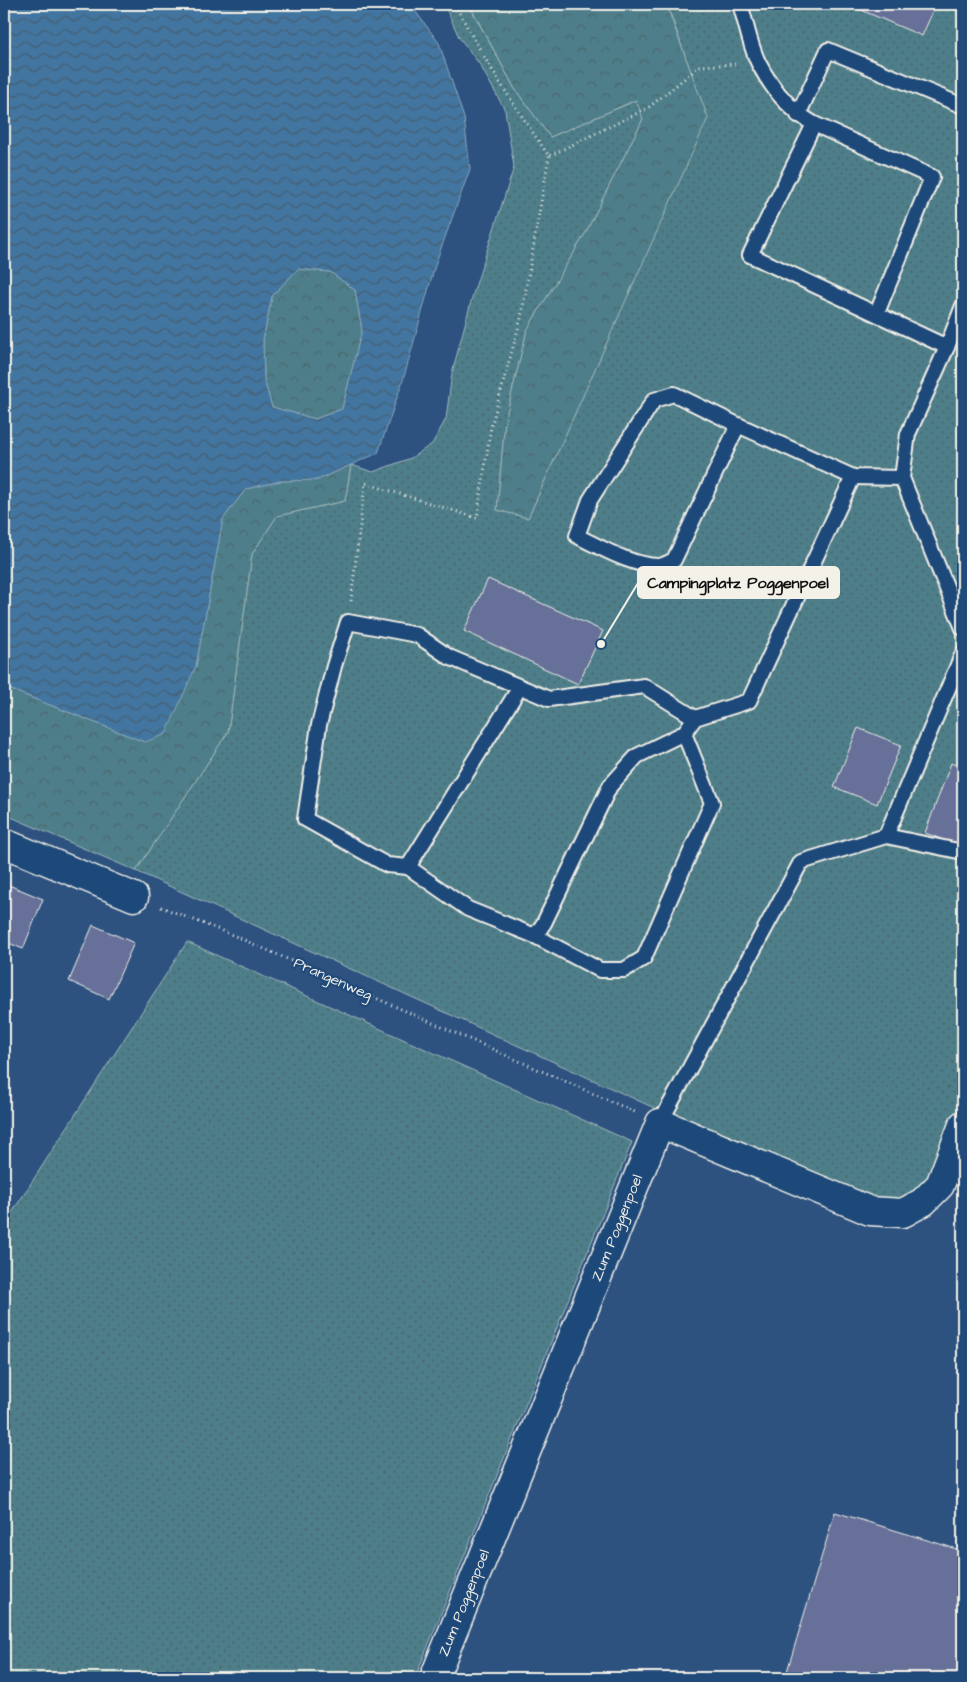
<svg xmlns="http://www.w3.org/2000/svg" width="967" height="1682" viewBox="0 0 967 1682" font-family="'Architects Daughter',sans-serif">
<style>
.grass{fill:url(#grass-dots);stroke:#a1b8b9}
.forest{fill:url(#forest-crowns);stroke:#a1b8b9}
.water{fill:url(#water-waves);stroke:#89a7bc;fill-rule:evenodd}
.building{fill:#667099;stroke:#f4f1e8}
.lines{fill:none;stroke-linecap:round;stroke-linejoin:round}
.service-casing{stroke:#f4f1e8;stroke-width:18}
.minor-casing{stroke:#f4f1e8;stroke-width:31}
.path{stroke:#f4f1e8;stroke-width:3;stroke-dasharray:1 4;stroke-linecap:butt}
.service{stroke:#1f4a7a;stroke-width:14}
.minor{stroke:#1f4a7a;stroke-width:28}
.labels{text-anchor:middle;dominant-baseline:central;stroke-width:4.5;stroke-linejoin:round;paint-order:stroke}
.street-label{font-size:15px;fill:#f4f1e8;stroke:#1f4a7a}
.leader{fill:none;stroke:#f4f1e8;stroke-width:2}
.callout-dot{fill:#f4f1e8;stroke:#1f4a7a;stroke-width:2}
.callout{fill:#f4f1e8;stroke:#f4f1e8;stroke-width:2}
.callout-label{font-size:16px;text-anchor:middle;font-weight:bold;fill:#111}
</style>
<defs>
<pattern id="grass-dots" width="8" height="8" patternUnits="userSpaceOnUse" patternTransform="scale(1.25)"><rect width="8" height="8" fill="#4e7e8a"/><path d="M2 2h.1M6 6h.1" fill="none" stroke="#4c666b" stroke-width="1.8" stroke-linecap="round"/></pattern>
<pattern id="forest-crowns" width="20" height="18" patternUnits="userSpaceOnUse" patternTransform="scale(1.25)"><rect width="20" height="18" fill="#4e7e8a"/><path d="M2 6a3 3 0 1 1 6 0M12 15a3 3 0 1 1 6 0" fill="none" stroke="#4c666b"/></pattern>
<pattern id="water-waves" width="16" height="10" patternUnits="userSpaceOnUse" patternTransform="scale(1.25)"><rect width="16" height="10" fill="#42759f"/><path d="M0 5q4-4 8 0t8 0" fill="none" stroke="#465e72"/></pattern>
</defs>
<rect width="100%" height="100%" fill="#2d5280"/>
<filter id="ink" filterUnits="userSpaceOnUse"><feTurbulence type="fractalNoise" baseFrequency=".02" numOctaves="2"/><feDisplacementMap in="SourceGraphic" scale="10" xChannelSelector="R" yChannelSelector="G"/><feConvolveMatrix kernelMatrix="1 2 1 2 8 2 1 2 1" color-interpolation-filters="sRGB"/></filter>
<g filter="url(#ink)">
<g class="grass">
<path d="M444,4H470V7L515,89L550,137L637,100L643,119L585,234L527,330L505,421L497,510L528,518L707,118L667,4H963V1096L933,1186L915,1201L870,1203L650,1106L136,871L228,732L252,554L277,516L345,501L351,465L373,472L411,458L432,444L446,419L452,373L473,294L514,167L505,110L480,65L459,37Z"/>
<path d="M187,942L632,1142L415,1678H4V1225Z"/>
</g>
<g class="forest">
<path d="M470,4H666L708,118L528,518L497,510L505,421L527,330L585,234L643,119L636,100L550,137L515,89L470,6Z"/>
<path d="M298,269L330,272L355,290L362,330L342,409L315,419L272,407L264,380L263,340L272,296Z"/>
<path d="M351,465L345,501L277,516L252,554L228,732L136,871L4,814V687L145,742L196,666L223,519L246,489L280,481L317,480Z"/>
</g>
<path class="water" d="M4,4H410L439,43L464,118L470,169L436,262L404,377L378,453L317,480L280,481L246,489L223,519L196,666L166,734L145,742L4,687ZM298,269L330,272L355,290L362,330L342,409L315,419L272,407L264,380L263,340L272,296Z"/>
<g class="building">
<path d="M847,4H936L922,36Z"/>
<path d="M488,579L603,631L578,684L464,631Z"/>
<path d="M858,728L901,745L877,804L834,787Z"/>
<path d="M951,763L963,768V847L925,833Z"/>
<path d="M4,883L43,899L23,949L4,941Z"/>
<path d="M93,925L134,943L109,999L69,981Z"/>
<path d="M835,1512L963,1551V1678H785Z"/>
</g>
<g class="lines">
<g class="service-casing">
<g id="service">
<path d="M740,4C746,22 750,47 759,64C772,89 790,110 814,124L932,177L877,313"/>
<path d="M798,115L828,50L963,106"/>
<path d="M814,124L750,255L947,347"/>
<path d="M963,306L947,347L908,434L902,478L963,628"/>
<path d="M738,425L674,560C670,562 664,565 660,566C634,567 600,547 577,536L590,500L654,400L674,394L738,425L853,477L902,478"/>
<path d="M520,687L408,867L387,865L305,819L319,725L334,666L348,622L417,635L449,657L549,699L644,686L695,718"/>
<path d="M684,733L712,803L644,958L624,970H600L535,936L544,923L610,786L637,756L684,733L695,718L749,701L853,477"/>
<path d="M886,836L963,852"/>
<path d="M408,867L468,909L535,936"/>
<path d="M660,1123L801,862L886,836L963,653"/>
</g>
</g>
<g class="minor-casing">
<g id="minor">
<path d="M4,843L134,897"/>
<path d="M434,1678L660,1123L870,1211L903,1213L923,1202L940,1185L963,1125"/>
</g>
</g>
<g class="path">
<path d="M455,4C482,57 515,107 549,156L648,108L700,66L735,64"/>
<path d="M351,601L365,483L477,518L491,427L521,318L549,156"/>
<path d="M161,907L235,936L635,1112"/>
</g>
<use href="#service" class="service"/>
<use href="#minor" class="minor"/>
</g>
</g>
<g class="labels">
<g class="street-label">
<text transform="translate(333 979) rotate(24)">Prangenweg</text>
<text transform="translate(617 1228) rotate(-68)">Zum Poggenpoel</text>
<text transform="translate(464 1603) rotate(-68)">Zum Poggenpoel</text>
</g>
</g>
<path class="leader" d="M601 644L638 583"/>
<circle class="callout-dot" cx="601" cy="644" r="5"/>
<rect class="callout" x="638" y="567" width="201" height="31" rx="5"/>
<g class="callout-label">
<text x="738" y="588">Campingplatz Poggenpoel</text>
</g>
<rect width="967" height="1682" fill="none" stroke="#1f4a7a" stroke-width="20"/>
<rect x="10" y="10" width="947" height="1662" fill="none" stroke="#f4f1e8" stroke-width="2" filter="url(#ink)"/>
</svg>
